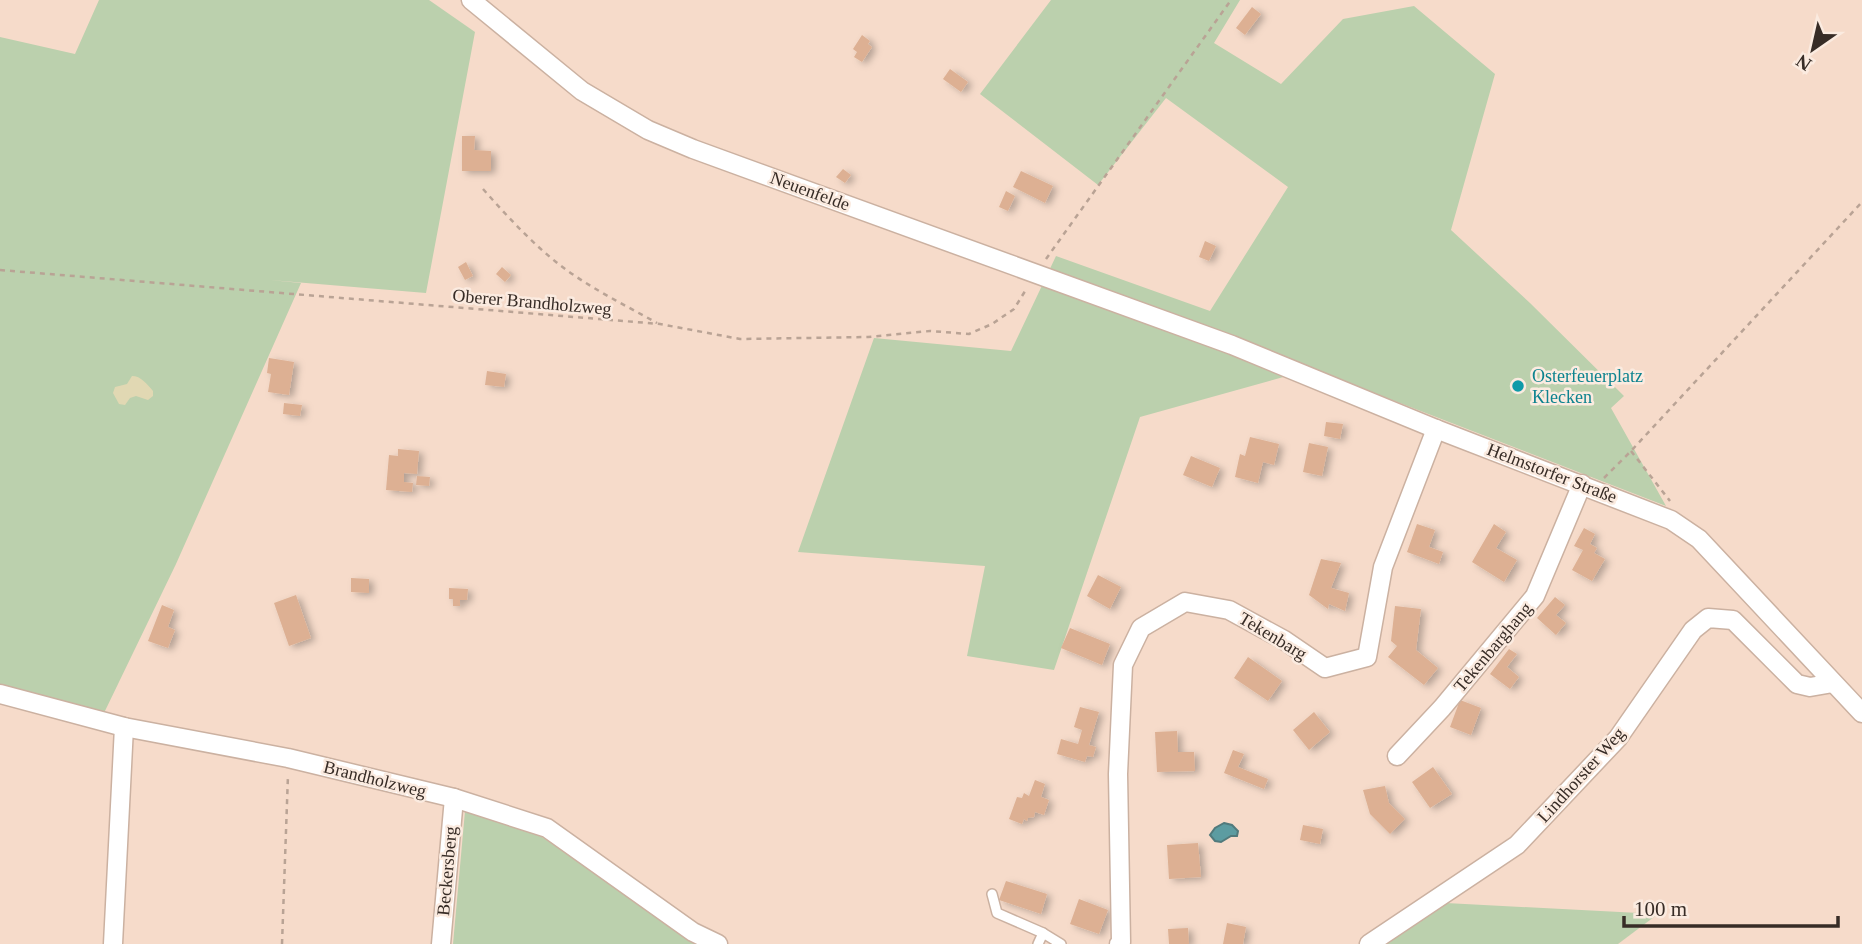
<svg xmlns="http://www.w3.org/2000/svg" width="1862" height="944" viewBox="0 0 1862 944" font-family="Georgia,serif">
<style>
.green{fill:#bbd0ad}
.sand{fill:#e1d8b3}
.water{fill:#5c9ca1;stroke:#517a7c;stroke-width:2}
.building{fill:#ddb093;filter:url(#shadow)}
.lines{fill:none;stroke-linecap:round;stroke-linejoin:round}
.lane-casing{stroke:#cbb1a1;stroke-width:12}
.street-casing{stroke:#cbb1a1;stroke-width:21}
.path{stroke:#b9a395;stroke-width:2.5;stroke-dasharray:5 5;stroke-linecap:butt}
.lane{stroke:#fff;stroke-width:9}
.street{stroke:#fff;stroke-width:18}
.culture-dot{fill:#0f9aa8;stroke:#fbebe0;stroke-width:2.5}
.labels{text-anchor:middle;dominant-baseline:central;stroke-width:5;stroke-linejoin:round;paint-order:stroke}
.street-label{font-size:18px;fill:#372c26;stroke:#fbebe0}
.culture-label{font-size:18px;fill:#0d838f;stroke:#fbebe0;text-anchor:start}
</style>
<defs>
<filter id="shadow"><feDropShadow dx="4.5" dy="2.5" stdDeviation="3.5" flood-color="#0004"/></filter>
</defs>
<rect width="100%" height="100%" fill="#f6dbca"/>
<g class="green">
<path d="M99,0H429L475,32L426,293L270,280L301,283L176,564L104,713L0,686V37L75,54Z"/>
<path d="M1051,0H1240L1214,43L1281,84L1343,19L1414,6L1495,74L1451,230L1530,303L1624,396L1611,408L1666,506L1312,369L1140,417L1054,670L967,656L985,566L798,552L874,338L1011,351L1056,256L1210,311L1288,187L1166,98L1098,185L980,94Z"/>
<path d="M465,811L542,837L683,933L704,944H453Z"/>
<path d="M1446,903L1658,914L1618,944H1384Z"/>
</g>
<path class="sand" d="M132,376C141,376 147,384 153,391V396L148,400L136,396L130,398L125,405L119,404L113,393L115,387L127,384Z"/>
<path class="water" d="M1224,823L1232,825L1238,831L1237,836H1231L1221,842L1215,841L1210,835L1215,828Z"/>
<g class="building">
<path d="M1252,7L1261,14L1245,35L1236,28Z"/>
<path d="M862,35L870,41L868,44L872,47L862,62L854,57L857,52L853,49Z"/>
<path d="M950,69L968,82L961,92L943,79Z"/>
<path d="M462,136H475L474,150L491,151V171H462Z"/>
<path d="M843,169L851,175L845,183L836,177Z"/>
<path d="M1021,171L1053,186L1045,203L1013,187Z"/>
<path d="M1006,191L1015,196L1008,211L999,207Z"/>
<path d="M1205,241L1216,246L1209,261L1199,257Z"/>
<path d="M466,262L473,276L465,280L458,267Z"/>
<path d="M502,267L511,275L505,282L496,274Z"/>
<path d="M269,358L294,362L289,395L268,392L271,374L267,373Z"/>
<path d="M487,371L506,374L504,387L485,385Z"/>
<path d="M284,403L302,405L300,416L283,414Z"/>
<path d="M1326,422L1343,424L1340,439L1324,436Z"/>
<path d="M1250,437L1279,444L1274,465L1263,462L1258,483L1235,477L1240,454L1245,456Z"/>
<path d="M1309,443L1328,447L1322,476L1303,472Z"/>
<path d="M398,449L419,451L417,474L404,473V482L413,483L412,492L386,490L389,455L398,456Z"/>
<path d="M1191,456L1220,468L1212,487L1183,475Z"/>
<path d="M417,476L430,477L429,486L416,485Z"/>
<path d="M1417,524L1435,530L1429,547L1443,552L1439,564L1407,552Z"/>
<path d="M1494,524L1506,532L1496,548L1517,560L1504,582L1472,562Z"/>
<path d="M1584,528L1595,534L1590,544L1597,548L1594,553L1605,559L1592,581L1572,570L1583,550L1574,546Z"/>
<path d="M1321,559L1341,563L1331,588L1349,593L1345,611L1329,604L1328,609L1309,595Z"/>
<path d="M1098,575L1121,587L1110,609L1087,596Z"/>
<path d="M351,578L369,579V593L351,592Z"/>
<path d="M449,588L468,589L467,600H460V606H453V599H449Z"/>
<path d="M296,595L311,638L289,646L274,603Z"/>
<path d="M1555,597L1565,605L1556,615L1566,623L1556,635L1537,618Z"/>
<path d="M162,605L174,610L168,627L175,630L168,648L148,641Z"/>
<path d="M1395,606L1421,609L1416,650L1438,668L1424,685L1388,657L1397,646L1391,641Z"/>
<path d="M1070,628L1110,644L1102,665L1061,648Z"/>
<path d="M1509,649L1517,654L1507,667L1519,677L1510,689L1490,674Z"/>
<path d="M1248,657L1282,681L1268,701L1234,678Z"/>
<path d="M1460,700L1481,708L1471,735L1450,727Z"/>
<path d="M1080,707L1099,712L1089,745L1096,747L1093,757L1087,756L1085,762L1057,754L1061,739L1078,744L1082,730L1074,727Z"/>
<path d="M1314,712L1330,732L1309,750L1293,730Z"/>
<path d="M1177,731L1178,752H1194L1195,771L1157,772L1155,732Z"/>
<path d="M1233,750L1244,754L1238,767L1268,779L1264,789L1224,773Z"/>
<path d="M1433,767L1452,794L1430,808L1412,782Z"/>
<path d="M1035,780L1045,784L1041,797L1049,800L1044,815L1035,812L1034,817L1028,818L1027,821L1024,819L1022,824L1009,819L1017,797L1022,798L1024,793L1029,796Z"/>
<path d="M1385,786L1389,803L1405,819L1390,834L1370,814L1363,790Z"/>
<path d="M1303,825L1323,829L1320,844L1300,840Z"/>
<path d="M1198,843L1201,877L1169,879L1167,845Z"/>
<path d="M1006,881L1047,894L1041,914L999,900Z"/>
<path d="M1079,899L1108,910L1099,934L1070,924Z"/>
<path d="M1227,923L1246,927L1243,944H1223Z"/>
<path d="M1188,928L1189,944H1169L1168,929Z"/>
</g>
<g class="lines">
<g class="lane-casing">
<g id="lane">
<path d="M992,894L997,913L1043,933L1061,944"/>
<path d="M1038,944L1043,933"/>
</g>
</g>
<g class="street-casing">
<g id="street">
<path d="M471,0L582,91L648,130L693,149L1232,345L1436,429L1671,520L1699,539L1862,713"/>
<path d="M0,694L124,727L288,758L454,798L547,828L693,932L718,944"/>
<path d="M1397,756L1442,708L1535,596L1582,484"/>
<path d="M113,944L124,727"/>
<path d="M441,944L454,798"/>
<path d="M1119,944L1121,942L1118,774L1123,665L1141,628L1185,602L1229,610L1284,640L1325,668L1367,657L1383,567L1436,429"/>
<path d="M1369,944L1517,845L1618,738L1693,630L1708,618L1733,620L1797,684L1810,687L1833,683"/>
</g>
</g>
<g class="path">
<path d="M483,189C506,215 529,240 556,262C586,286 623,304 657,323"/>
<path d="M1046,259L1231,0"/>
<path d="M0,270L660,324L740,339L868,337L930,331L969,334L992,324L1014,309L1027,288"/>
<path d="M1631,451L1670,501"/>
<path d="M1604,478L1631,451L1862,202"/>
<path d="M282,944L288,775"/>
</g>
<use href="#lane" class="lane"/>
<use href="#street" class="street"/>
</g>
<circle class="culture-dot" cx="1518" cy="386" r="7"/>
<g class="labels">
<g class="street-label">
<text transform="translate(810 191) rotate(20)">Neuenfelde</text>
<text transform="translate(532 302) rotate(5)">Oberer Brandholzweg</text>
<text transform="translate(1552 473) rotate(21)">Helmstorfer Straße</text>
<text transform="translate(1273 636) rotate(31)">Tekenbarg</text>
<text transform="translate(1493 647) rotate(-50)">Tekenbarghang</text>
<text transform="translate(1581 775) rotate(-48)">Lindhorster Weg</text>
<text transform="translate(375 779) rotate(14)">Brandholzweg</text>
<text transform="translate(447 871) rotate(-85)">Beckersberg</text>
</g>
<g class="culture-label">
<text x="1532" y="376">Osterfeuerplatz<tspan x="1532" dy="21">Klecken</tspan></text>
</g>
</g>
<g transform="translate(1813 49) rotate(214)" stroke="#fbebe0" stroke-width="5" paint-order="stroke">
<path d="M0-5L12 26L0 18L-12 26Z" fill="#372c26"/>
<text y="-10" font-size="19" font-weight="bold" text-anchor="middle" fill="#372c26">N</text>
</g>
<path d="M1624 916v10h214v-10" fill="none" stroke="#372c26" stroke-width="3.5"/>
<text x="1634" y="916" font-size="21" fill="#372c26" stroke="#fbebe0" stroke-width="5" paint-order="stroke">100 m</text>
</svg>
